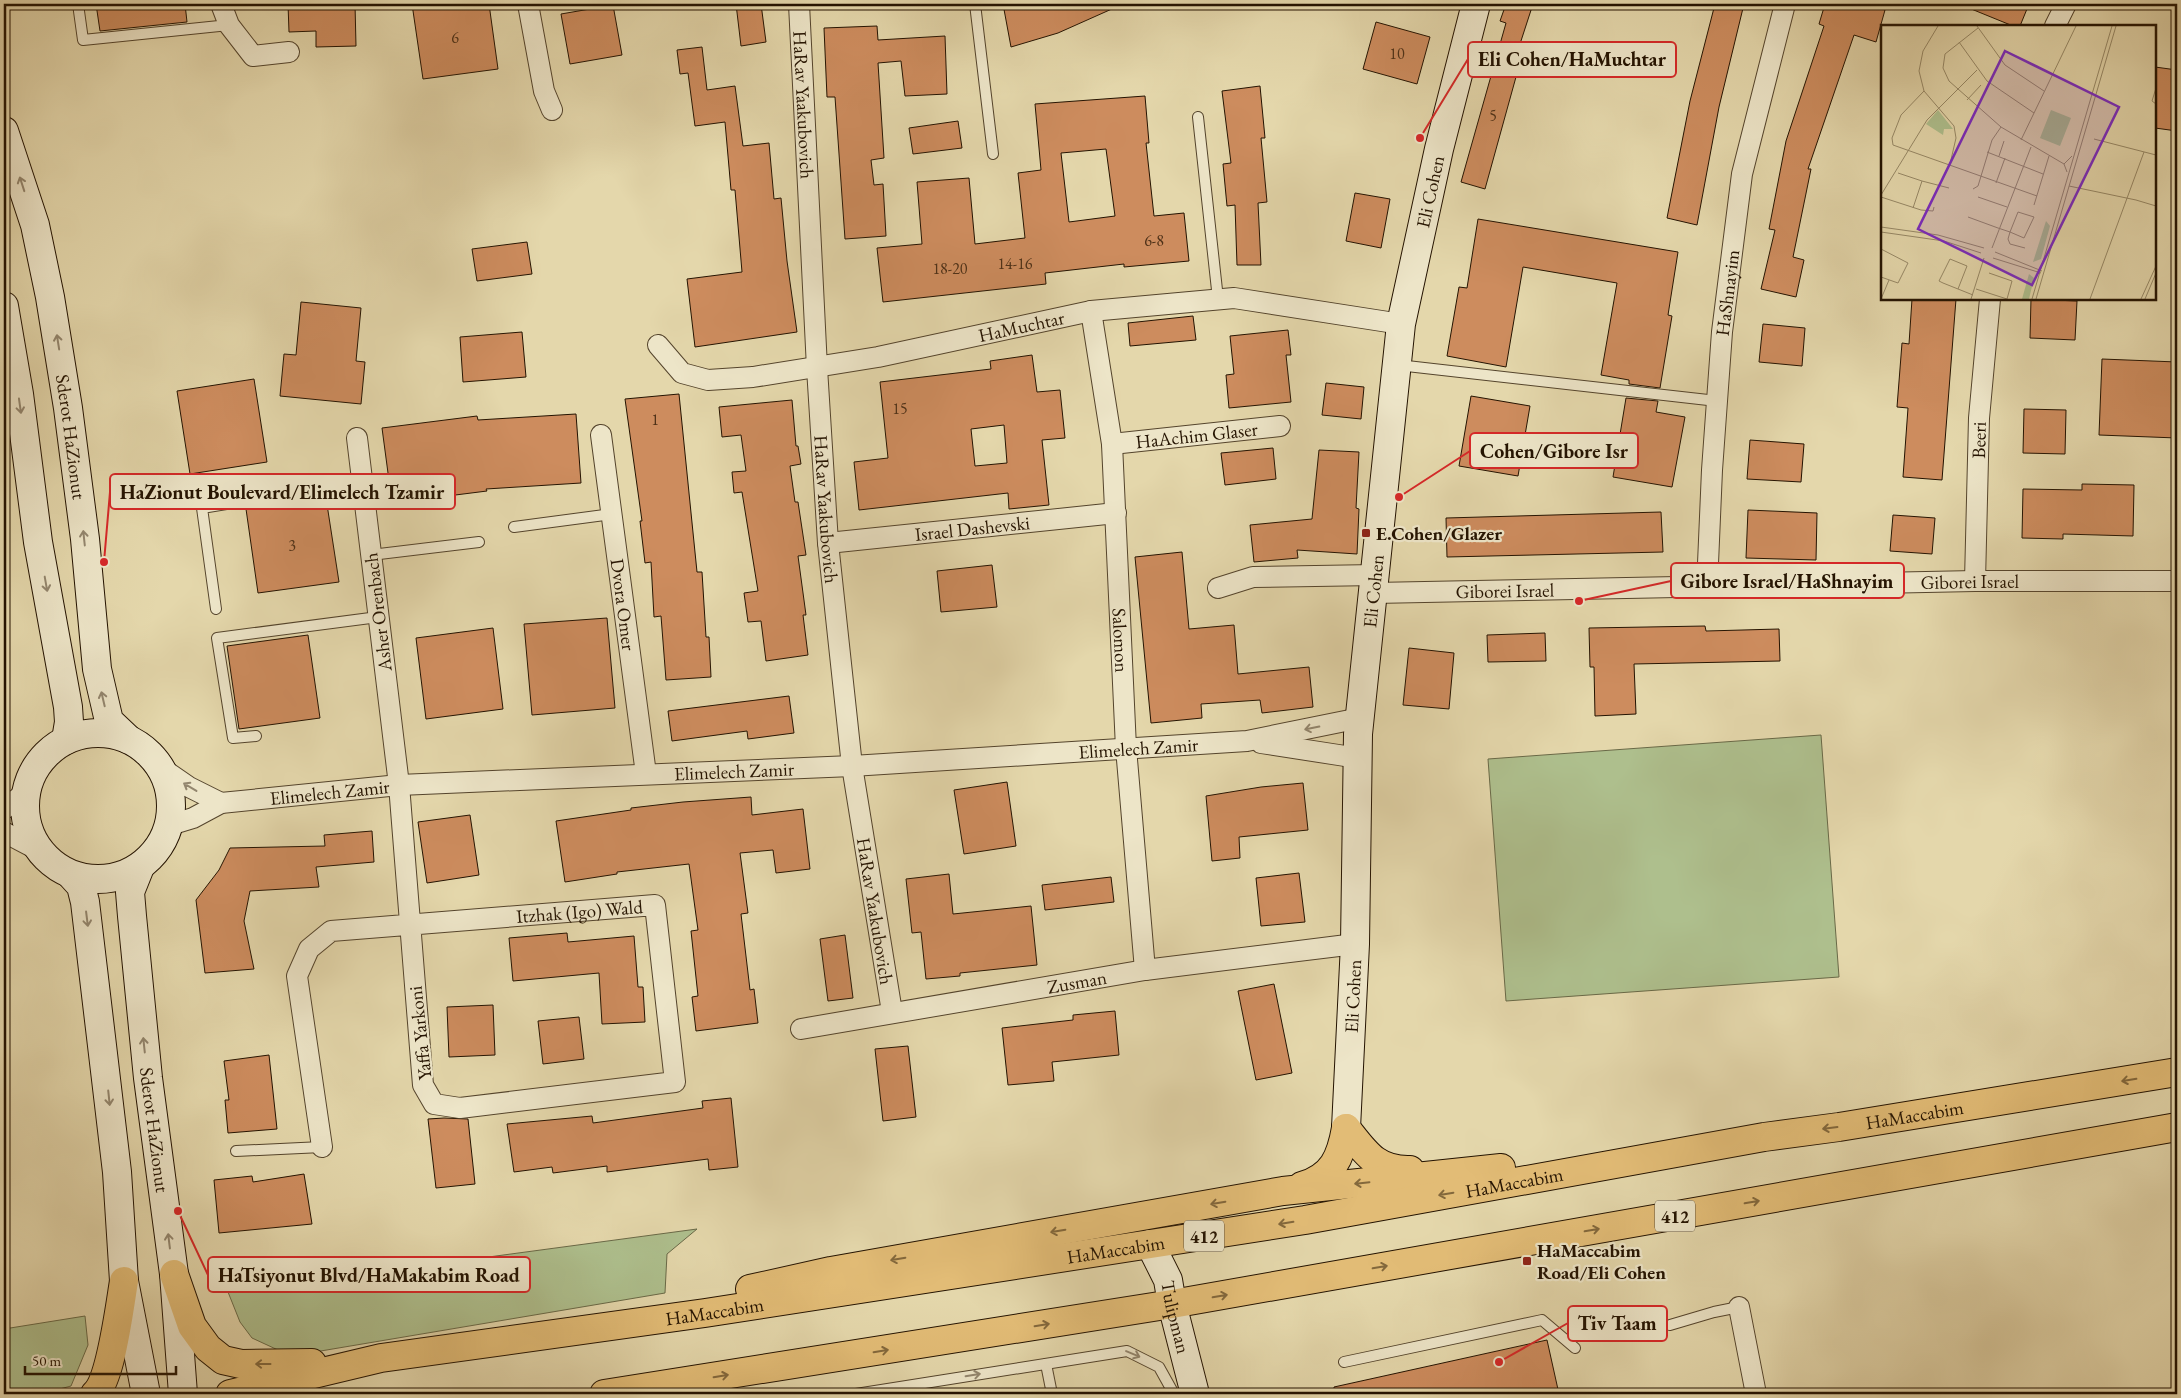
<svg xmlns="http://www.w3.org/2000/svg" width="2181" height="1398" viewBox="0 0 2181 1398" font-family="'EB Garamond',serif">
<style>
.green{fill:#aebf8d;stroke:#696947}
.building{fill:#cd8c5e;stroke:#241301;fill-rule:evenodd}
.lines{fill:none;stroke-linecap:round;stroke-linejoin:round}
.lane-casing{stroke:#54442c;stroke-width:12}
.street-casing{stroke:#54442c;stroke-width:22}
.secondary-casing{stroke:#241301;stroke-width:30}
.primary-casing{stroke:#241301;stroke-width:30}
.lane{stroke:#ede5c8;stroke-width:10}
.street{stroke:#ede5c8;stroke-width:20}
.secondary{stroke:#ede5c8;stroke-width:28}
.primary{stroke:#e2bc76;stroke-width:28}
.oneway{stroke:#93866e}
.oneway2{stroke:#83683c}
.poi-dot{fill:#8f2418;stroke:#ede5c8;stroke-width:2}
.labels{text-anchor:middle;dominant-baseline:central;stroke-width:4.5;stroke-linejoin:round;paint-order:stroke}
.number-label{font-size:16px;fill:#4e3118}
.shield{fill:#ede5c8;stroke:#60523d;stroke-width:1}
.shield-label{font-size:18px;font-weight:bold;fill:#241301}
.street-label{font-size:19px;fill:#241301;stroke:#ede5c8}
.poi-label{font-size:19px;font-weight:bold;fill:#241301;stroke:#ede5c8;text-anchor:start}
.inset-road{fill:none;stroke:#978967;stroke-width:1}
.view{fill:#7b2cbf;fill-opacity:0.15;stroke:#7b2cbf;stroke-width:2.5}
.inset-edge{fill:none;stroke:#241301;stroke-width:2.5}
.leader{fill:none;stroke:#d62828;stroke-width:2}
.callout-dot{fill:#d62828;stroke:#ede5c8;stroke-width:2}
.callout{fill:#ede5c8;stroke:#d62828;stroke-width:2}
.callout-label{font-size:20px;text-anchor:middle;font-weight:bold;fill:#241301}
</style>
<rect width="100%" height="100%" fill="#e4d7ab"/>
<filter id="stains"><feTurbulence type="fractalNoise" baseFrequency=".004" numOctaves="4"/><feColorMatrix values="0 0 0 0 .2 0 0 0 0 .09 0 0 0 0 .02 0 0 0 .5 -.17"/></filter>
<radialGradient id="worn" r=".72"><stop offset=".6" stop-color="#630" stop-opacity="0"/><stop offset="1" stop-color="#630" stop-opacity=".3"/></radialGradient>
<g class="green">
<path d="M1821,735L1839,977L1506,1001L1488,759Z"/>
<path d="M697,1229L667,1254L665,1293L291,1356L252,1338L240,1322L228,1292Z"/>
<path d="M85,1316L88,1345L71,1386L41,1394H4V1329Z"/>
</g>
<g class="building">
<path d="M96,4H185L187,22L100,31Z"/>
<path d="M288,4H355L356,46L316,47V31L289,32Z"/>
<path d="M412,4H489L498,69L423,79Z"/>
<path d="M736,4H761L766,42L741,46Z"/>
<path d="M1003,4H1123L1058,33L1011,47Z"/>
<path d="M1506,4H1533L1519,47L1524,48L1485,189L1461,182L1506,23L1500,21Z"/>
<path d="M1715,4H1744L1719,107L1697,225L1667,218L1690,101Z"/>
<path d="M1825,4H1864L1885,10L1876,42L1854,35L1808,169H1811L1793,257L1804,260L1796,297L1761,289L1775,230L1769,229L1786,141L1824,26L1819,24Z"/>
<path d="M1959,4H2029L2020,26H2013Z"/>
<path d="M613,5L622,55L570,64L561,14Z"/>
<path d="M1376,22L1430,37L1417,84L1363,69Z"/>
<path d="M877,26L878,40L945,36L947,94L905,96L901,61L878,63L884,158L871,160L874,185L883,184L886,236L845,239L835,97H827L824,28Z"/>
<path d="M702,47L707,90L735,86L743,146L769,143L774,199L781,198L787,261L797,332L695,347L687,279L742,272L735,190H731L725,122L695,126L688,73L680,74L677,50Z"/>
<path d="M2155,67L2177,70V131L2155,128Z"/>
<path d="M1260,86L1265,138H1261L1267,202L1258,203L1261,265H1237L1235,205L1227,206L1223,164L1231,163L1222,91Z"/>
<path d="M1145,96L1149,143H1146L1154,216L1184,213L1189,261L1124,267V264L1045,273L1046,284L883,302L877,248L922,244L917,182L969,178L975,244L1025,238L1018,173L1041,170L1035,104ZM1106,149L1115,216L1069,222L1061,153Z"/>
<path d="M958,121L962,148L913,154L909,128Z"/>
<path d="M1355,193L1390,199L1381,248L1346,241Z"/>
<path d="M1478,219L1678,252L1668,315L1672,316L1660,388L1629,384V380L1601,375L1617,283L1523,267L1506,367L1447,356L1459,287L1467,288Z"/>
<path d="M527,242L532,274L477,281L472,249Z"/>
<path d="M1912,299H1956L1942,480L1903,477L1908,408L1897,407L1902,343L1909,344Z"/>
<path d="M2031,299L2077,301L2075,340L2030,338Z"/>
<path d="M301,302L361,308L356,361L365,362L361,404L280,396L284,354L296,355Z"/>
<path d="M1193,316L1196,340L1130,346L1128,323Z"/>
<path d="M1763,324L1805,328L1802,366L1759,362Z"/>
<path d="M1288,330L1291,355H1286L1291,402L1229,408L1226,375L1234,374L1230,336Z"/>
<path d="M522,332L526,377L463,382L460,337Z"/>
<path d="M1032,355L1037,392L1060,390L1065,438L1042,440L1049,505L1009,509L1008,493L859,510L854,462L888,458L880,382L991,369L990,361ZM1004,425L1007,463L975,466L971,429Z"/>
<path d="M2102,359L2177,362V438L2099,435Z"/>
<path d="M254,379L267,462L190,474L177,391Z"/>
<path d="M1326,383L1364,387L1361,419L1322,415Z"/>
<path d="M679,394L697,572H702L706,637H709L711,677L666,680L661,616L654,617L651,562L645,563L640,521H642L625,399Z"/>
<path d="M1471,396L1530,406L1518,476L1459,466Z"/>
<path d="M1626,398L1658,401L1656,412L1685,417L1672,487L1613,477Z"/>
<path d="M792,400L796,446H798L801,464L790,466L795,502H798L806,555L798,556L806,615H803L808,655L766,661L761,621L748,622L744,593L758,591L742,492L734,493L732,472L746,471L741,435L722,437L719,407Z"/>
<path d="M2024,409L2066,410L2065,454L2023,453Z"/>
<path d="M576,414L581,483L486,489L487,491L392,503L382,428L477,416L478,420Z"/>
<path d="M1750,440L1804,444L1801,482L1747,479Z"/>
<path d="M1273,448L1276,479L1225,485L1221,453Z"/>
<path d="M1319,450L1359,452L1356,508L1359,509L1357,554L1297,550L1298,558L1254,562L1250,525L1312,519Z"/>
<path d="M2082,484L2134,485L2133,536L2063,534V539L2022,538L2023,489L2082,490Z"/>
<path d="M326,498L339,582L258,593L246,509Z"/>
<path d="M1748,510L1817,513L1816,560L1746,558Z"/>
<path d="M1661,512L1663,552L1447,557L1446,518Z"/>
<path d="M1893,515L1935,518L1932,554L1890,551Z"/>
<path d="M1182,552L1189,629L1234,625L1238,674L1309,667L1313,707L1262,713L1260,700L1201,704L1202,718L1151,723L1135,557Z"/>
<path d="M992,565L997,607L941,612L937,571Z"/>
<path d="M607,618L615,708L532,715L524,624Z"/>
<path d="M1705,626L1706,631L1779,629L1780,661L1634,664L1636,714L1595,716L1594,667H1590L1589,628Z"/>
<path d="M493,628L503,709L426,719L416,638Z"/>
<path d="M1545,633L1546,661L1488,662L1487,635Z"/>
<path d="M308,635L320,718L239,729L227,646Z"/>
<path d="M1409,648L1454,653L1449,709L1403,705Z"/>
<path d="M789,696L794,733L748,739L747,731L672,741L668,711Z"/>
<path d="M1007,782L1016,846L964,854L954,790Z"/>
<path d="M1303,783L1308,830L1239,837L1240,858L1212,861L1206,796L1261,787Z"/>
<path d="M751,797L752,815L803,809L810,869L776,873L773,850L740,853L748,913L741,914L750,990L754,989L758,1023L696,1031L692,997L698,996L691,931L698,930L689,864L617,872V874L565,882L556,821L631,810V808L683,802Z"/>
<path d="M470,815L479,875L427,883L418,822Z"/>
<path d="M372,831L374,862L316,867L319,887L250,891L244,921L254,969L205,973L196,900L219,870L230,848L325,846L324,835Z"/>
<path d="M1299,873L1305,922L1261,926L1256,878Z"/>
<path d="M949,874L953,914L1031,906L1037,965L960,973V976L926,979L921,932L912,933L906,879Z"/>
<path d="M1111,877L1114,902L1045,910L1042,885Z"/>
<path d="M567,933L568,942L634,936L638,987H643L645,1022L602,1024L599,973L513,981L509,938Z"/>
<path d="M845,935L853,998L828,1001L820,939Z"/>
<path d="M1274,984L1292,1073L1256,1080L1238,991Z"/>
<path d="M493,1005L495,1055L449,1057L447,1007Z"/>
<path d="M1115,1011L1119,1055L1052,1062L1054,1081L1008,1085L1002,1028L1073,1020V1015Z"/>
<path d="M579,1017L584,1059L543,1064L538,1021Z"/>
<path d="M908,1046L916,1117L883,1121L875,1049Z"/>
<path d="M269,1055L277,1129L228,1133L225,1100H229L224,1061Z"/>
<path d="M731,1098L738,1167L709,1170L708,1159L607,1172V1166L553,1173L552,1167L514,1172L507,1124L592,1116L593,1123L703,1108L702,1101Z"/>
<path d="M444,1118L468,1119L475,1184L436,1188L428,1119Z"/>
<path d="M304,1174L312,1224L219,1233L214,1180L252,1176L253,1182Z"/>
<path d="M1547,1340L1559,1394H1334V1387Z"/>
</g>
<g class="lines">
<g class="lane-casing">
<g id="lane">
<path d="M78,4L83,40L229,25"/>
<path d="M975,4L993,154"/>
<path d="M1198,117L1218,299"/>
<path d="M1398,365L1717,401"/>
<path d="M514,527L612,514"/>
<path d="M371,555L479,542"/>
<path d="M216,609L202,508L362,482"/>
<path d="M256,736L233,738L217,638L378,617"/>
<path d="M236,1151L322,1147"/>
<path d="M1670,1325L1714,1312L1739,1307"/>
<path d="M1344,1362L1542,1320L1575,1348"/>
<path d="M1046,1364L1052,1394"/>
<path d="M856,1394L1127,1351L1159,1367L1174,1394"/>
</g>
</g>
<g class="street-casing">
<g id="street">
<path d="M221,4L229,25L253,56L289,52"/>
<path d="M528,4L544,91L552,110"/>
<path id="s1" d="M799,4L817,368L828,543L852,766L892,1012"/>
<path d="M2055,26L2066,4"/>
<path id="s2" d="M1091,311L1112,444L1126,748L1145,970"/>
<path id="s3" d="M658,345L682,373L708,380L753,377L878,357L1091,311L1234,298L1401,324"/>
<path id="s4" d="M601,435L646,774"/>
<path id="s5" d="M1112,444L1280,426"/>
<path id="s6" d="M828,543L1116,513"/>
<path id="s7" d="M1975,581L1979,418L1990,299"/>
<path id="s8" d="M1707,587L1712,470L1722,332L1742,174L1785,4"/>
<path d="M1218,588L1253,577L1376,575"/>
<path id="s9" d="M1374,593L1975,581H2177"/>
<path d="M1261,743L1358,758"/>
<path d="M160,767L189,787L221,803"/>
<path d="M4,809L26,792"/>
<path id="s10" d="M170,825L193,818L221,803L399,785L852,766L1247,741L1360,718"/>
<path d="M4,832L40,851"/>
<path id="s11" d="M801,1029L1145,970L1355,944"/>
<path id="s12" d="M322,1147L297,976L309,949L331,931L655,905L675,1082L460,1108L434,1104L423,1085L399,785L357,438"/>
<path d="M1739,1307L1756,1394"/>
</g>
</g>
<g class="secondary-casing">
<g id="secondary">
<path id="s13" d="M4,131L35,225L50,297L68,408L85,539L97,669L109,721L128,739"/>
<path d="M4,306L19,394L38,542L68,707L69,722L66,740"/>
<circle cx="98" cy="806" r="73"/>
<path id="s14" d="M140,867L130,892L132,916L148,1078L174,1274L183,1394"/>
<path d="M71,875L81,886L85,902L117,1172L124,1281L146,1394"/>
<path id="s15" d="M1346,1128L1355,944L1358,734L1401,324L1439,149L1476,4"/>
<path id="s16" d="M1150,1244L1168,1280L1172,1304L1195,1394"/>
</g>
</g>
<g class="primary-casing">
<g id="primary">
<path d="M1346,1128C1365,1152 1376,1171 1410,1170"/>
<path d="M1302,1186C1333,1177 1341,1157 1346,1128"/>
<path d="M174,1274L192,1326L208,1348L223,1360L241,1364L312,1363"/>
<path d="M750,1289L831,1271L1283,1191L1501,1168"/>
<path d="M95,1394C111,1379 120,1305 124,1281"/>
<path id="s17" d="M230,1394L381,1358L705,1313L1305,1220L1764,1137L1839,1127L2177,1072"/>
<path d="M604,1394L1172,1304L2177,1127"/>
</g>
</g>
<use href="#lane" class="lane"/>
<use href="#street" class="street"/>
<use href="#secondary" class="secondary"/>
<use href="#primary" class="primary"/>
</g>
<defs><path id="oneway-shaft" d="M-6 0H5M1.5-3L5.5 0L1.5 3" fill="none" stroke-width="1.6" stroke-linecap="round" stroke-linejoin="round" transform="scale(1.25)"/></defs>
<g class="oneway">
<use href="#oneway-shaft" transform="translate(22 184) rotate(-108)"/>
<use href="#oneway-shaft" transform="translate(58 342) rotate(-99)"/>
<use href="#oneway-shaft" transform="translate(20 406) rotate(82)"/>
<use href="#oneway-shaft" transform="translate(84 538) rotate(-96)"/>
<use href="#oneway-shaft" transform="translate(46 584) rotate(80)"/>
<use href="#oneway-shaft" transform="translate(103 699) rotate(-103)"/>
<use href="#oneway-shaft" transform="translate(1312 728) rotate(169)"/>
<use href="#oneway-shaft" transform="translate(190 787) rotate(-149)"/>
<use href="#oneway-shaft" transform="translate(87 919) rotate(83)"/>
<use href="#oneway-shaft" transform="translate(144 1045) rotate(-96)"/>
<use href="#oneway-shaft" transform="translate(109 1098) rotate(84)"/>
<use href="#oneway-shaft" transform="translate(169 1241) rotate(-97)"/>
<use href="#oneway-shaft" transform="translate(1133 1354) rotate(23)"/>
<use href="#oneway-shaft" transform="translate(973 1375) rotate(-9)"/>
</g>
<g class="oneway2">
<use href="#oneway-shaft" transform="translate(2129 1080) rotate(171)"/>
<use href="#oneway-shaft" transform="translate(1830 1128) rotate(173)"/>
<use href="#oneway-shaft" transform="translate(1362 1183) rotate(174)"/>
<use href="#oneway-shaft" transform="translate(1446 1194) rotate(170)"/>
<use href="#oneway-shaft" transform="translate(1752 1202) rotate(-10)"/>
<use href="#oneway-shaft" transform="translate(1218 1203) rotate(170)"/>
<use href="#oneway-shaft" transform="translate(1286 1223) rotate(171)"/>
<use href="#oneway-shaft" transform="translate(1592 1230) rotate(-10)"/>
<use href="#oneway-shaft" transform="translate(1058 1231) rotate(170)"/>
<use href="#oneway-shaft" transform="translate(898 1259) rotate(170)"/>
<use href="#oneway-shaft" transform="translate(1380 1267) rotate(-10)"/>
<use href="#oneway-shaft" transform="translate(1220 1296) rotate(-10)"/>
<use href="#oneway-shaft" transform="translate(1042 1325) rotate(-9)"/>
<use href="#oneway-shaft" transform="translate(881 1351) rotate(-9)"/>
<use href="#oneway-shaft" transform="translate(263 1364) rotate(180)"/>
<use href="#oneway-shaft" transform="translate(721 1376) rotate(-9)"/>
</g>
<g class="poi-dot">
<rect x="1361" y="528" width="10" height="10" rx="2.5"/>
<rect x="1522" y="1256" width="10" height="10" rx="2.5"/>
</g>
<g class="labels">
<g class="number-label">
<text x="455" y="37">6</text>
<text x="1397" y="53">10</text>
<text x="1493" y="115">5</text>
<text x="1154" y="240">6-8</text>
<text x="1015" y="263">14-16</text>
<text x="950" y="268">18-20</text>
<text x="900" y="408">15</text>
<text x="655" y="419">1</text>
<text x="292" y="545">3</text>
</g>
<g class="shield">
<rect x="1655" y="1200.5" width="40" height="31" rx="4"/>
<rect x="1184" y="1220.5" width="40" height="31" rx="4"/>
</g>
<g class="shield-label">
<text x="1675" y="1216">412</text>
<text x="1204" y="1236">412</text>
</g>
<g class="street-label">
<text stroke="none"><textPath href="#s1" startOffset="101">HaRav Yaakubovich</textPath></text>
<text stroke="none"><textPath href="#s15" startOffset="942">Eli Cohen</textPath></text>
<text stroke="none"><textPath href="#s8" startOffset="295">HaShnayim</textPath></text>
<text stroke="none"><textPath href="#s3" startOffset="382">HaMuchtar</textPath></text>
<text stroke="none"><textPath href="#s5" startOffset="85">HaAchim Glaser</textPath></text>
<text stroke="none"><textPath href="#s13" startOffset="314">Sderot HaZionut</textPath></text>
<text stroke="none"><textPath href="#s7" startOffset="141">Beeri</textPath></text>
<text stroke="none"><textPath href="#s1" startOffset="506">HaRav Yaakubovich</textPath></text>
<text stroke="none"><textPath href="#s6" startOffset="145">Israel Dashevski</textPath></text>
<text stroke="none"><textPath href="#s9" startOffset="596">Giborei Israel</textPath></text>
<text stroke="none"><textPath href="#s15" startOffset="538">Eli Cohen</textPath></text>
<text stroke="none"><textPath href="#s9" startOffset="131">Giborei Israel</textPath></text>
<text stroke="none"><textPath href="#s4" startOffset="171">Dvora Omer</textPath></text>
<text transform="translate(378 612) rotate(-97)">Asher Orenbach</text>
<text stroke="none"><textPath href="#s2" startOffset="331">Salomon</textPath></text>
<text stroke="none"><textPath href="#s10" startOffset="975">Elimelech Zamir</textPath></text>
<text stroke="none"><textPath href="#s10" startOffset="570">Elimelech Zamir</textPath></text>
<text stroke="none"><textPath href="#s10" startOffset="165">Elimelech Zamir</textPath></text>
<text stroke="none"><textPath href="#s12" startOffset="480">Itzhak (Igo) Wald</textPath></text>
<text stroke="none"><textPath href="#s1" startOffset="911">HaRav Yaakubovich</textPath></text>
<text stroke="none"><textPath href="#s11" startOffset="280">Zusman</textPath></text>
<text stroke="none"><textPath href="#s15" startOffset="132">Eli Cohen</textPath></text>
<text transform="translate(420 1033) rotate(-96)">Yaffa Yarkoni</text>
<text stroke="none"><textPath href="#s17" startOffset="1708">HaMaccabim</textPath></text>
<text stroke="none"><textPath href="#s14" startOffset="266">Sderot HaZionut</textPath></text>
<text stroke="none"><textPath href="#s17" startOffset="1302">HaMaccabim</textPath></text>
<text stroke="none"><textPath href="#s17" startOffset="898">HaMaccabim</textPath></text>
<text stroke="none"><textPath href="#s17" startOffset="492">HaMaccabim</textPath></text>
<text stroke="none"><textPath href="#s16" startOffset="78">Tulipman</textPath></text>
</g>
<g class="poi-label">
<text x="1376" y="533">E.Cohen/Glazer</text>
<text x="1537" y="1250">HaMaccabim<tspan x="1537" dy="22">Road/Eli Cohen</tspan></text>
</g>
</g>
<g transform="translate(1881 25)">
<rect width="275" height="275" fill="#e4d7ab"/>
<path d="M57,85L72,104H63L62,110L45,99ZM170,85L190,93L179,121L159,113ZM165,196L169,201L160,234L152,237ZM148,249L153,253L148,274H141Z" fill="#aebf8d"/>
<path class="inset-road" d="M57,1L42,26L38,46L43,66L73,101L75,113L69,139M96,1L124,40L163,66M97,3L64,29L62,43L68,56L120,102L183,139M78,17L106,56L153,88M43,66L20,90L11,113L12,120L156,171M86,75L100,60M275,79L271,76L275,63M213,114L275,130M140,115L195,1M106,127L162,149M118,131L123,116M186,147L183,139L191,131M17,148L41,156M115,158L124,133M188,161L255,175M92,164L97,161L111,115L120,102M0,170L46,95L96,45M0,172L40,185L52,186L53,182M97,172L126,182M255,175L275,181M153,180L168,131M32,183L41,156L68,163M87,192L117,203L129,207L143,213L153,192L137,187L129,207L127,214L129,219L144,223M0,202L57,210L103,223M0,207L63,216L100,228M111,223L150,122M0,224L27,238L17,258L0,252M114,227L161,246M112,233L160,248M108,248L131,256L126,274M77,264L86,241L69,234L58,256L62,258L92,270M95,264L126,274M0,274L8,255M90,274L103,233M151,274L231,1M155,274L235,1M209,274L263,127M260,274L275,241M264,274L275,248"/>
<path class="view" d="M124,26L238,82L151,260L37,204Z"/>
<rect width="275" height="275" class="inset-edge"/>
</g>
<path class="leader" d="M1420 138L1468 59M1399 497L1470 451M104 562L110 492M1579 601L1671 581M178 1211L208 1275M1499 1362L1568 1323"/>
<g class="callout-dot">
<circle cx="1420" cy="138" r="5"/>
<circle cx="1399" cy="497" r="5"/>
<circle cx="104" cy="562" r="5"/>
<circle cx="1579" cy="601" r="5"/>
<circle cx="178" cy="1211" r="5"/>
<circle cx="1499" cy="1362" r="5"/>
</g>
<g class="callout">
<rect x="1468" y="42" width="208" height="35" rx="5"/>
<rect x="1470" y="433" width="168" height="35" rx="5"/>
<rect x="110" y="474" width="345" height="35" rx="5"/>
<rect x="1671" y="563" width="233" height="35" rx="5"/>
<rect x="208" y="1257" width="322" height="35" rx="5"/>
<rect x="1568" y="1306" width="99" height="35" rx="5"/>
</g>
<g class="callout-label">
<text x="1572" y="66">Eli Cohen/HaMuchtar</text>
<text x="1554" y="458">Cohen/Gibore Isr</text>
<text x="282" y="499">HaZionut Boulevard/Elimelech Tzamir</text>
<text x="1787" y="588">Gibore Israel/HaShnayim</text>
<text x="369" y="1282">HaTsiyonut Blvd/HaMakabim Road</text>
<text x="1617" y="1330">Tiv Taam</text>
</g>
<rect width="2181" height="1398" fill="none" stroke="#e4d7ab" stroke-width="20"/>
<rect x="5" y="5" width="2171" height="1388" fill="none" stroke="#241301" stroke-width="2.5"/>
<rect x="10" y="10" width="2161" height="1378" fill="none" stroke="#241301"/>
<path d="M25 1366v8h151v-8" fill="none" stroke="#241301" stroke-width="2.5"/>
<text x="32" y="1366" font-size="15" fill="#241301" stroke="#ede5c8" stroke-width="4" paint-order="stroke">50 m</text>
<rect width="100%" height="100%" filter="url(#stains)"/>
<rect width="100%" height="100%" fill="url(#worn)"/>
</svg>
